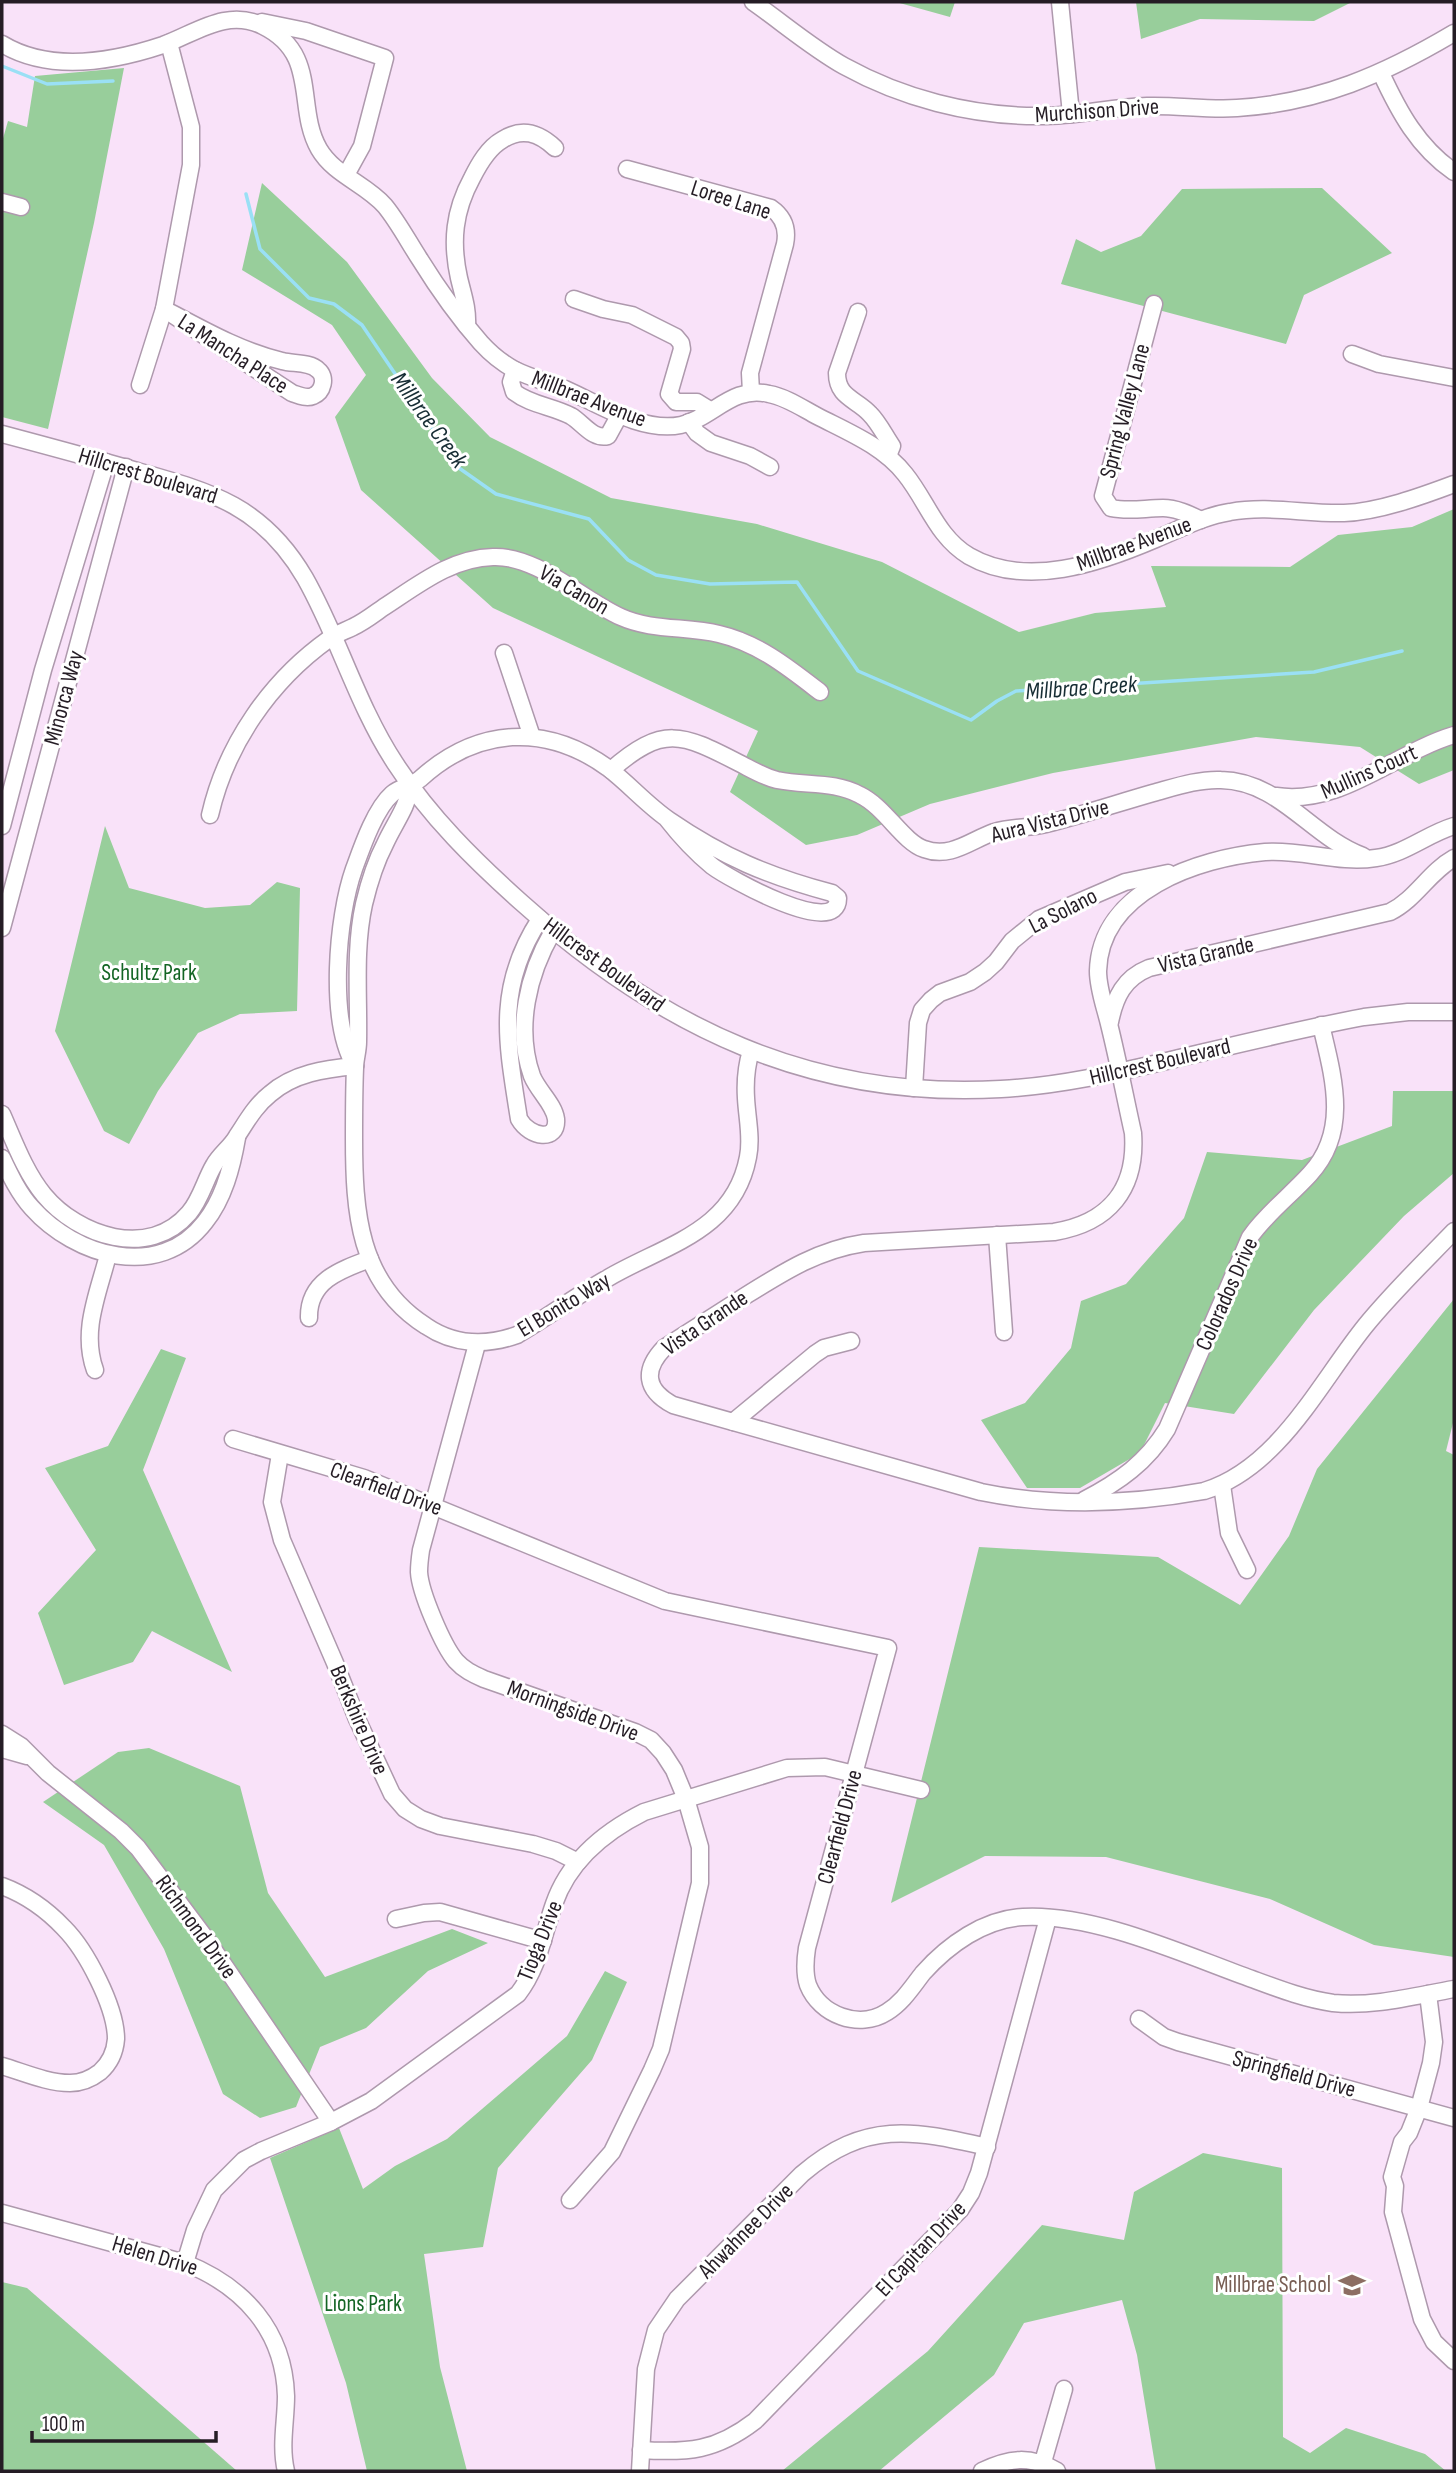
<svg xmlns="http://www.w3.org/2000/svg" width="1456" height="2473" viewBox="0 0 1456 2473" font-family="'Sofia Sans Condensed',sans-serif">
<style>
.green{fill:#98ce9b}
.lines{fill:none;stroke-linecap:round;stroke-linejoin:round}
.stream{stroke:#9ae0f5;stroke-width:3.5}
.minor-casing{stroke:#ae99ad;stroke-width:19}
.minor{stroke:#fff;stroke-width:16}
.labels{text-anchor:middle;dominant-baseline:central;stroke-width:6;stroke-linejoin:round;paint-order:stroke}
.street-label{font-size:23px;fill:#251d25;stroke:#fff}
.park-label{font-size:23px;fill:#136524;stroke:#fff}
.education-label{font-size:23px;fill:#785e54;stroke:#fff;text-anchor:end}
.water-label{font-size:24px;font-style:italic;fill:#172d34;stroke:#fff}
</style>
<rect width="100%" height="100%" fill="#f9e2f9"/>
<g class="green">
<path d="M896,2H955L950,17Z"/>
<path d="M1136,2H1352L1314,21L1200,19L1141,39Z"/>
<path d="M124,68L94,223L48,429L2,417V142L8,121L27,127L35,76Z"/>
<path d="M262,183L347,262L432,378L490,437L611,498L757,524L882,562L1019,632L1095,613L1166,607L1151,566L1290,567L1338,535L1412,527L1454,509V770L1419,784L1360,747L1256,737L1053,773L930,804L857,835L806,845L730,792L758,731L493,608L361,490L335,417L366,375L332,325L242,270Z"/>
<path d="M1322,188L1392,253L1304,295L1286,344L1061,284L1076,239L1101,252L1141,236L1182,189Z"/>
<path d="M105,826L129,888L205,908L250,905L277,882L300,888L297,1011L240,1014L198,1033L158,1091L129,1144L104,1131L55,1031Z"/>
<path d="M1393,1091H1454V1173L1404,1216L1314,1310L1234,1414L1165,1403L1140,1453L1080,1488H1027L981,1420L1025,1403L1071,1348L1081,1301L1126,1284L1184,1218L1207,1152L1302,1160L1392,1126Z"/>
<path d="M1454,1299V1419L1446,1451L1454,1455V1957L1374,1945L1270,1899L1106,1857L985,1856L891,1903L979,1547L1158,1557L1240,1605L1289,1536L1317,1469Z"/>
<path d="M161,1349L186,1358L143,1470L232,1672L152,1631L133,1662L64,1685L38,1613L96,1550L45,1468L108,1446Z"/>
<path d="M149,1748L240,1786L268,1893L325,1977L452,1929L488,1943L428,1971L366,2028L320,2047L296,2107L260,2118L223,2094L164,1949L104,1845L43,1802L118,1752Z"/>
<path d="M605,1971L627,1982L592,2060L498,2168L483,2247L424,2254L440,2367L467,2471H367L346,2383L270,2158L339,2128L363,2189L395,2166L447,2139L567,2036Z"/>
<path d="M1203,2153L1282,2168L1283,2437L1310,2453L1346,2428L1425,2454L1446,2471H1156L1137,2355L1122,2300L1024,2323L994,2375L879,2471H782L928,2351L1042,2225L1124,2240L1134,2192Z"/>
<path d="M2,2282L27,2288L237,2471H2Z"/>
</g>
<g class="lines">
<g class="stream">
<path d="M2,66L47,84L113,81"/>
<path d="M246,194L260,249L309,298L334,304L362,325L459,468L496,494L589,519L628,560L656,575L710,584L797,582L858,671L971,720L997,701L1016,691L1314,672L1402,651"/>
</g>
<g class="minor-casing">
<g id="minor">
<path d="M753,2C783,23 812,48 844,66C902,98 970,116 1037,116C1074,117 1110,107 1147,106C1177,105 1207,110 1237,108C1319,103 1385,74 1454,33"/>
<path d="M1060,2L1071,114"/>
<path d="M262,22L306,31L385,58L362,146L346,175"/>
<path d="M2,44C50,73 112,62 163,45C196,33 227,8 263,26C320,54 295,107 319,149C334,175 366,184 385,206C398,222 408,241 419,258C437,287 458,317 481,343C491,354 502,363 515,370C531,378 548,382 565,389C599,404 642,433 681,425C713,418 732,385 769,394C786,397 802,408 817,416C848,432 883,446 905,474C927,501 937,537 969,556C1026,589 1100,563 1156,539C1180,529 1204,516 1230,512C1268,505 1305,514 1344,513C1378,512 1422,496 1454,484"/>
<path d="M1381,73C1399,112 1418,147 1454,172"/>
<path d="M627,169L771,208C784,217 788,229 785,244L750,373L751,392"/>
<path d="M2,202L21,207"/>
<path d="M574,299L603,309L632,315L676,337L681,343L682,349L669,394L676,402H697L710,410"/>
<path d="M1154,304L1103,496L1111,508C1129,512 1145,508 1163,508C1176,508 1189,514 1201,520"/>
<path d="M164,309C202,329 240,351 282,361C293,364 310,362 318,370C327,377 323,392 313,396C306,399 298,395 292,393Z"/>
<path d="M858,312L837,373C837,398 857,399 870,414C879,423 885,436 892,446L888,456"/>
<path d="M467,326C468,308 463,295 459,278C451,242 454,211 472,178C479,164 488,148 502,140C522,127 539,133 555,148"/>
<path d="M1352,354L1379,364L1454,378"/>
<path d="M515,370L511,382L514,392C531,405 552,406 571,416C583,423 593,440 608,436L620,414"/>
<path d="M140,385L164,309L191,165V127L169,43"/>
<path d="M689,422L697,433L711,443L750,456L770,467"/>
<path d="M2,434C47,446 92,458 137,471C212,492 263,506 305,578C339,638 357,705 395,763C430,817 475,861 522,903C660,1027 812,1100 1001,1089C1059,1086 1115,1073 1171,1060C1235,1045 1300,1029 1364,1017L1408,1012H1454"/>
<path d="M504,653L532,737"/>
<path d="M611,770C663,725 681,733 739,763C751,769 764,777 777,780C806,786 834,781 860,795C885,807 903,842 924,849C951,859 971,840 994,832C1011,827 1029,828 1046,824C1082,815 1118,803 1153,793C1175,787 1198,779 1221,780C1280,781 1311,837 1363,856"/>
<path d="M411,786C407,808 394,824 385,844C375,863 369,883 364,904C354,949 359,997 358,1042C358,1051 355,1060 355,1068C354,1091 354,1115 354,1138C354,1211 358,1283 426,1326C454,1345 486,1346 517,1335C548,1317 577,1295 608,1278C664,1245 734,1232 748,1157C752,1138 747,1118 746,1098C745,1082 746,1067 751,1051"/>
<path d="M1276,796C1341,806 1394,753 1454,735"/>
<path d="M210,815C226,745 270,681 329,639C336,634 345,631 353,627C364,622 374,614 384,607C418,585 451,558 493,557C537,555 581,599 621,617C652,631 687,626 719,634C758,643 789,668 820,692"/>
<path d="M2,826L43,670L106,462"/>
<path d="M1454,826C1427,834 1405,854 1376,858C1338,864 1302,849 1265,852C1198,858 1100,891 1098,971C1098,989 1105,1007 1109,1024C1118,1060 1125,1097 1133,1133C1137,1189 1109,1223 1054,1232L864,1243C817,1250 782,1273 742,1298C716,1315 690,1331 664,1348C643,1370 645,1390 673,1405L981,1492C1054,1507 1132,1504 1204,1491C1279,1468 1319,1383 1366,1325C1393,1292 1424,1262 1454,1231"/>
<path d="M540,919C495,988 507,1043 519,1119C530,1138 558,1142 556,1119C554,1104 538,1091 532,1076C515,1028 528,974 553,931"/>
<path d="M2,928L126,467"/>
<path d="M1110,1022C1115,997 1124,978 1149,968L1390,912C1416,899 1429,872 1454,858"/>
<path d="M355,1066C328,1021 337,917 354,869C362,847 375,809 392,794C401,786 409,788 420,779C477,727 546,723 608,768C629,784 647,805 669,820C723,857 768,876 832,893L838,898C839,940 728,878 712,866C695,852 681,837 667,819"/>
<path d="M914,1088L918,1023L922,1010L931,1000L940,993L970,982L985,972L996,962L1012,941L1039,919L1125,882L1168,873"/>
<path d="M2,1114C14,1141 25,1172 44,1195C78,1236 149,1260 189,1213C201,1199 205,1180 214,1165C220,1154 231,1147 237,1136C247,1121 255,1106 270,1094C294,1073 325,1069 355,1066"/>
<path d="M2,1158C10,1175 19,1194 32,1208C75,1256 159,1282 205,1222C224,1198 232,1167 237,1138"/>
<path d="M997,1235L1004,1332"/>
<path d="M309,1318C308,1281 340,1270 370,1259"/>
<path d="M477,1344L421,1550C420,1557 419,1565 419,1572C420,1592 443,1646 456,1661C464,1670 473,1674 484,1679L635,1732L651,1740L663,1753L674,1770L686,1799L700,1847V1883L661,2049L652,2070L612,2152L570,2200"/>
<path d="M95,1370C81,1331 98,1294 108,1255"/>
<path d="M733,1422L815,1354L824,1348L851,1341"/>
<path d="M233,1439L364,1478L665,1601L888,1648L807,1948C805,1961 804,1973 808,1985C820,2015 859,2030 887,2012C903,2002 912,1987 923,1973C948,1945 984,1919 1023,1917C1094,1913 1185,1955 1252,1979C1279,1989 1305,1999 1333,2003C1374,2007 1414,1996 1454,1989"/>
<path d="M280,1454L272,1502L282,1540L335,1663L357,1719L392,1794L405,1809L421,1819L440,1826L533,1844L556,1851L578,1862"/>
<path d="M1222,1485L1229,1533L1247,1570"/>
<path d="M1084,1500C1119,1482 1147,1462 1167,1429L1250,1237C1267,1213 1290,1196 1310,1174C1350,1131 1333,1076 1321,1025"/>
<path d="M2,1734L21,1746L48,1773L121,1831L138,1848L207,1940L331,2122"/>
<path d="M2,1749L27,1756"/>
<path d="M2,1886C26,1895 47,1910 64,1928C86,1950 116,2007 116,2039C115,2052 109,2064 100,2072C91,2079 81,2083 70,2083C47,2083 23,2072 2,2066"/>
<path d="M396,1919L424,1913L440,1912L543,1941"/>
<path d="M1428,1994L1434,2042L1431,2063L1419,2108L1409,2133L1402,2142L1392,2177L1395,2186L1393,2212L1422,2319L1434,2342L1454,2361"/>
<path d="M1139,2019L1164,2037L1178,2042L1454,2118"/>
<path d="M2,2213L185,2263C243,2286 284,2330 286,2396C286,2421 280,2446 286,2471"/>
<path d="M185,2263L195,2230L214,2190L244,2160L261,2151L331,2122L371,2101L518,1994C539,1967 543,1935 554,1904C569,1861 604,1832 644,1812L787,1768L825,1767L921,1790"/>
<path d="M641,2450C688,2453 716,2451 755,2421L960,2210L971,2193L979,2173L1048,1918"/>
<path d="M1043,2462L1064,2389"/>
<path d="M640,2471L646,2369L656,2330L677,2299L802,2174C865,2120 913,2130 987,2147"/>
<path d="M982,2471C1009,2458 1030,2455 1057,2471"/>
</g>
</g>
<use href="#minor" class="minor"/>
</g>
<defs>
<g id="school-bare" transform="scale(2.1)"><path d="M0-5L7-2L0 1L-7-2ZM-4 1L0 2.5L4 1V4Q0 6-4 4Z" fill="#8d6e63" stroke="#fff" stroke-width="2.5" paint-order="stroke"/></g>
</defs>
<g fill-rule="evenodd">
<use href="#school-bare" x="1352" y="2285"/>
</g>
<g class="labels">
<g class="street-label">
<text transform="translate(1097 111) rotate(-4)">Murchison Drive</text>
<text transform="translate(731 200) rotate(18)">Loree Lane</text>
<text transform="translate(233 354) rotate(33)">La Mancha Place</text>
<text transform="translate(589 399) rotate(21)">Millbrae Avenue</text>
<text transform="translate(1125 411) rotate(-75)">Spring Valley Lane</text>
<text transform="translate(148 476) rotate(17)">Hillcrest Boulevard</text>
<text transform="translate(1134 544) rotate(-20)">Millbrae Avenue</text>
<text transform="translate(574 590) rotate(30)">Via Canon</text>
<text transform="translate(64 698) rotate(-75)">Minorca Way</text>
<text transform="translate(1369 772) rotate(-24)">Mullins Court</text>
<text transform="translate(1050 821) rotate(-14)">Aura Vista Drive</text>
<text transform="translate(1063 911) rotate(-27)">La Solano</text>
<text transform="translate(1206 955) rotate(-13)">Vista Grande</text>
<text transform="translate(604 965) rotate(36)">Hillcrest Boulevard</text>
<text transform="translate(1160 1062) rotate(-13)">Hillcrest Boulevard</text>
<text transform="translate(1227 1294) rotate(-66)">Colorados Drive</text>
<text transform="translate(564 1305) rotate(-31)">El Bonito Way</text>
<text transform="translate(705 1323) rotate(-34)">Vista Grande</text>
<text transform="translate(386 1489) rotate(20)">Clearfield Drive</text>
<text transform="translate(573 1711) rotate(20)">Morningside Drive</text>
<text transform="translate(359 1720) rotate(67)">Berkshire Drive</text>
<text transform="translate(840 1827) rotate(-75)">Clearfield Drive</text>
<text transform="translate(196 1927) rotate(54)">Richmond Drive</text>
<text transform="translate(540 1941) rotate(-68)">Tioga Drive</text>
<text transform="translate(1294 2074) rotate(15)">Springfield Drive</text>
<text transform="translate(746 2231) rotate(-45)">Ahwahnee Drive</text>
<text transform="translate(921 2249) rotate(-47)">El Capitan Drive</text>
<text transform="translate(155 2256) rotate(17)">Helen Drive</text>
</g>
<g class="park-label">
<text x="149" y="973">Schultz Park</text>
<text x="363" y="2304">Lions Park</text>
</g>
<g class="education-label">
<text x="1331" y="2285">Millbrae School</text>
</g>
<g class="water-label">
<text transform="translate(429 420) rotate(54)">Millbrae Creek</text>
<text transform="translate(1081 688) rotate(-4)">Millbrae Creek</text>
</g>
</g>
<rect width="1456" height="2473" fill="none" stroke="#251d25" stroke-width="7"/>
<path d="M32 2431v10h184v-10" fill="none" stroke="#251d25" stroke-width="3.5"/>
<text x="42" y="2431" font-size="21" fill="#251d25" stroke="#ffffff" stroke-width="5" paint-order="stroke">100 m</text>
</svg>
